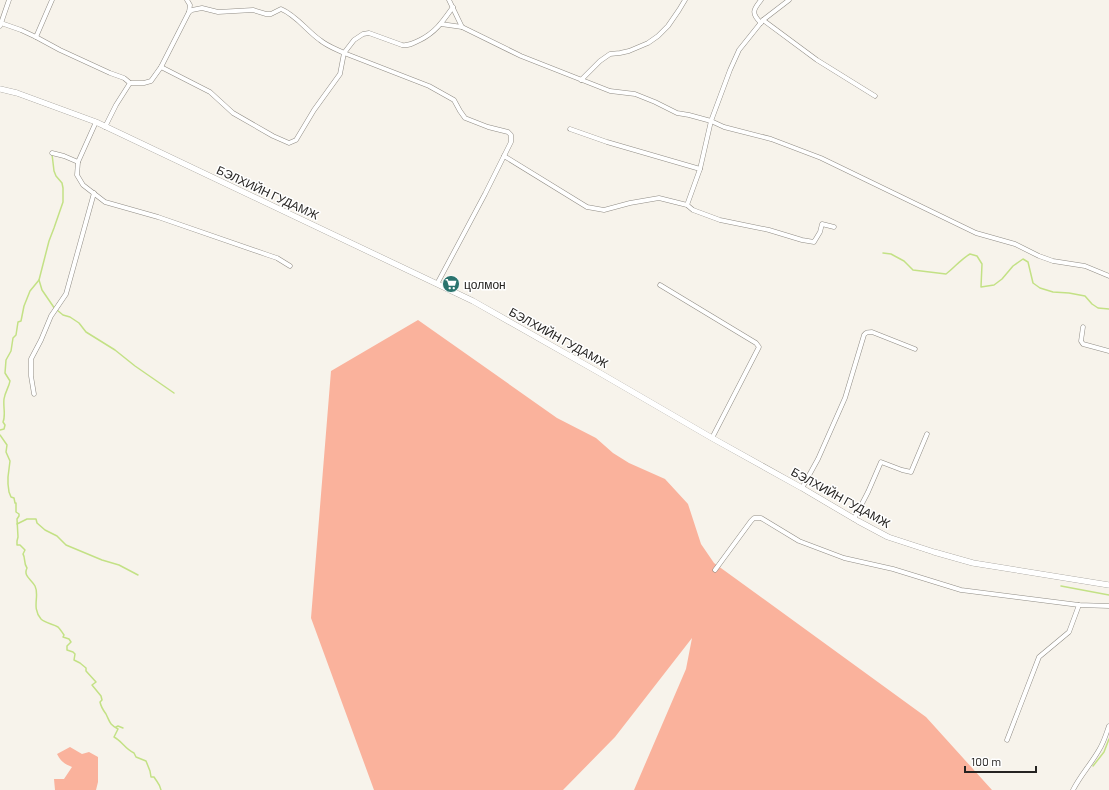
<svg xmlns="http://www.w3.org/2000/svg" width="1109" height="790" viewBox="0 0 1109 790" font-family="Barlow,sans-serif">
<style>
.green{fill:#fab29c}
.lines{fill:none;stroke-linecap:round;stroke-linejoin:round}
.stream{stroke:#c3e185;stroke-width:1.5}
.minor-casing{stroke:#908c85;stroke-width:5}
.secondary-casing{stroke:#908c85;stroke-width:6}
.minor{stroke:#fff;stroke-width:4}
.secondary{stroke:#fff;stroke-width:5.5}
.labels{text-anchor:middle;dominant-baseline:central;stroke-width:3;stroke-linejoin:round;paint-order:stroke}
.street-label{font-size:12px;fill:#252321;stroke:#fff}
.poi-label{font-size:12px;fill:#252321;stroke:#fff;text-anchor:start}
</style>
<rect width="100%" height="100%" fill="#f7f3eb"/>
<g class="green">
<path d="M418,320L557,418L596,438L613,453L629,463L665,479L688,504L701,544L714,563L926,717L992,790H634L686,669L692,638L615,737L563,790H374L311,618L331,371Z"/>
<path d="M70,747L82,754L89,752L98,757V782L96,790H55L54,779H64L72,767C65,764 61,762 57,754Z"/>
</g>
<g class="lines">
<g class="stream">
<path d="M883,253L891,254L904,261L913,270L946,274C954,268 961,259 970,254L977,256L982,264L981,287L994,285L1002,279L1013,266L1023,259L1028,262L1033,283L1040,288L1053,292L1069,293L1085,296L1092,304L1098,308L1109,309"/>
<path d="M39,280L42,290L55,309"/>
<path d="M57,310L63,315L70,317L79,323L86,332L115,350L135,366L174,393"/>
<path d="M0,430L4,429L5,425L3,422C6,416 3,407 4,399C5,392 9,387 10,381L5,373L6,360L11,351L13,338L16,335L18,322L21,321L24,306L30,291L39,280L49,241L54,228L63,202V188L62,183L56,176L54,171L52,154"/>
<path d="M0,435L7,445L6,452L10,461L8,477V484L9,492L11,497L14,498L15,503H16V512L19,514V516L17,519L18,537L17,541V545H20L25,550L23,554C26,559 23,562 27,568C23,576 31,579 35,586C40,596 31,607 41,619C45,623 53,624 58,627C60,629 62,632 64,635L63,637L69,639L71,642L67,646V650L73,652L75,654L74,660L80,663L86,668V671L96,682L92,685L101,696L102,700L100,702C101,707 103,710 106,714C110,722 109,724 118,729L114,737C122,741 125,749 134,753L136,757L146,761L150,771L151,777H154C157,782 160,784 161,790"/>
<path d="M17,524L27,519H36L37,523L45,530L57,536L66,545L102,560L119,565L138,575"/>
<path d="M1061,586L1109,595"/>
<path d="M116,727L118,726L123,728"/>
<path d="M1093,766L1104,752L1109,739"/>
</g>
<g class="minor-casing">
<g id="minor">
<path d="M449,0L462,27L521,56L610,91L635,94L655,102L677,113L689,115L711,121L724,127L771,139L821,158L976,233L1015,244L1039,256L1053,261L1085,266L1109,276"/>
<path d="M761,0C753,10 751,13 761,23"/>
<path d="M189,12L192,10L202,8L218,12L253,10L266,14H271L281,9C296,15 307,31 320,40C327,46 336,49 344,53L429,86L454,100L460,111L465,118L488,127L508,132L511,135V142L485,194L437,284"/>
<path d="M763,20L817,60L875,96"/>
<path d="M1,23L21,30L36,37L60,50L110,73L124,78L130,83"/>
<path d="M441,24L462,27"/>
<path d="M0,26L9,0"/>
<path d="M36,37L52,0"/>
<path d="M161,67L210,92L233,113L273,136L289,143L296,140L314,110L340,74L344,53L354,40L363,34L369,33L402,45C409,46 414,43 420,40C436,32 443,21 453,7"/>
<path d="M581,80L600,61L610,54L620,53L629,51L648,43L658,36L668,26L679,10L685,0"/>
<path d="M105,127L116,105L130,83H144L151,81L161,67L189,12L190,5L187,0"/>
<path d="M570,129L607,142L700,169"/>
<path d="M52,153L64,156L78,162L77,175L83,185L105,202L158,217L268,255L277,258L290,266"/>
<path d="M504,156L587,207L604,210L630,203L659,198L687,205L693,210L720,220L769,230L802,240L814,242L820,232L822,224L834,227"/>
<path d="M78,162L96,122"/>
<path d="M687,205L700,169L711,121L730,70L739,50L763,20L789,0"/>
<path d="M660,285L756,343L759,347L712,438"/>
<path d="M1083,327L1081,341L1083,344L1109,351"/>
<path d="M34,394L31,376V359L41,340L51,316L66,294L94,193"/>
<path d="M802,488L818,459L845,398L864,335C866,332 868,332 872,332L915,349"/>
<path d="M854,519L868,492L881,462L902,470L911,472L927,434"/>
<path d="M715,570L751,521L754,518H761L799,541L844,558L893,569L961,590L1079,605L1109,606"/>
<path d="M1007,740L1039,657L1069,632L1079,605"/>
<path d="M1073,790C1080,776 1091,764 1099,750C1104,742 1106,734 1109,726"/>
</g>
</g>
<g class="secondary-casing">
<path id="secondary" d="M0,89L17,93L96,122L473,301L600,373L712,438L802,488L858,521L888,537L934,552L973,563L1109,585"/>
</g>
<use href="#minor" class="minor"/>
<use href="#secondary" class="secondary"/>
</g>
<defs>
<g id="supermarket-disc" transform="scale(0.9)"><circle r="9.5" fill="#2a736d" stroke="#fff"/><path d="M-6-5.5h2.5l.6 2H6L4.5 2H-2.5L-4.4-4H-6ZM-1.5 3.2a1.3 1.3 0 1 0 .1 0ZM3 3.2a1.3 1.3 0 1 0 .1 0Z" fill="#fff"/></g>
</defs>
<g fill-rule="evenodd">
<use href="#supermarket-disc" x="451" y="284"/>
</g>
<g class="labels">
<g class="street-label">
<text transform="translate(268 192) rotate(25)">БЭЛХИЙН ГУДАМЖ</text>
<text transform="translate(559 337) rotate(29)">БЭЛХИЙН ГУДАМЖ</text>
<text transform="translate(841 497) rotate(29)">БЭЛХИЙН ГУДАМЖ</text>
</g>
<g class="poi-label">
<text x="464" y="284">цолмон</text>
</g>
</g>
<path d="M965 766v6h71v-6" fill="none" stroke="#252321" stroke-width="2"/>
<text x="971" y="766" font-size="12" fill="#252321" stroke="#ffffff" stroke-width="3" paint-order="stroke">100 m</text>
</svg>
